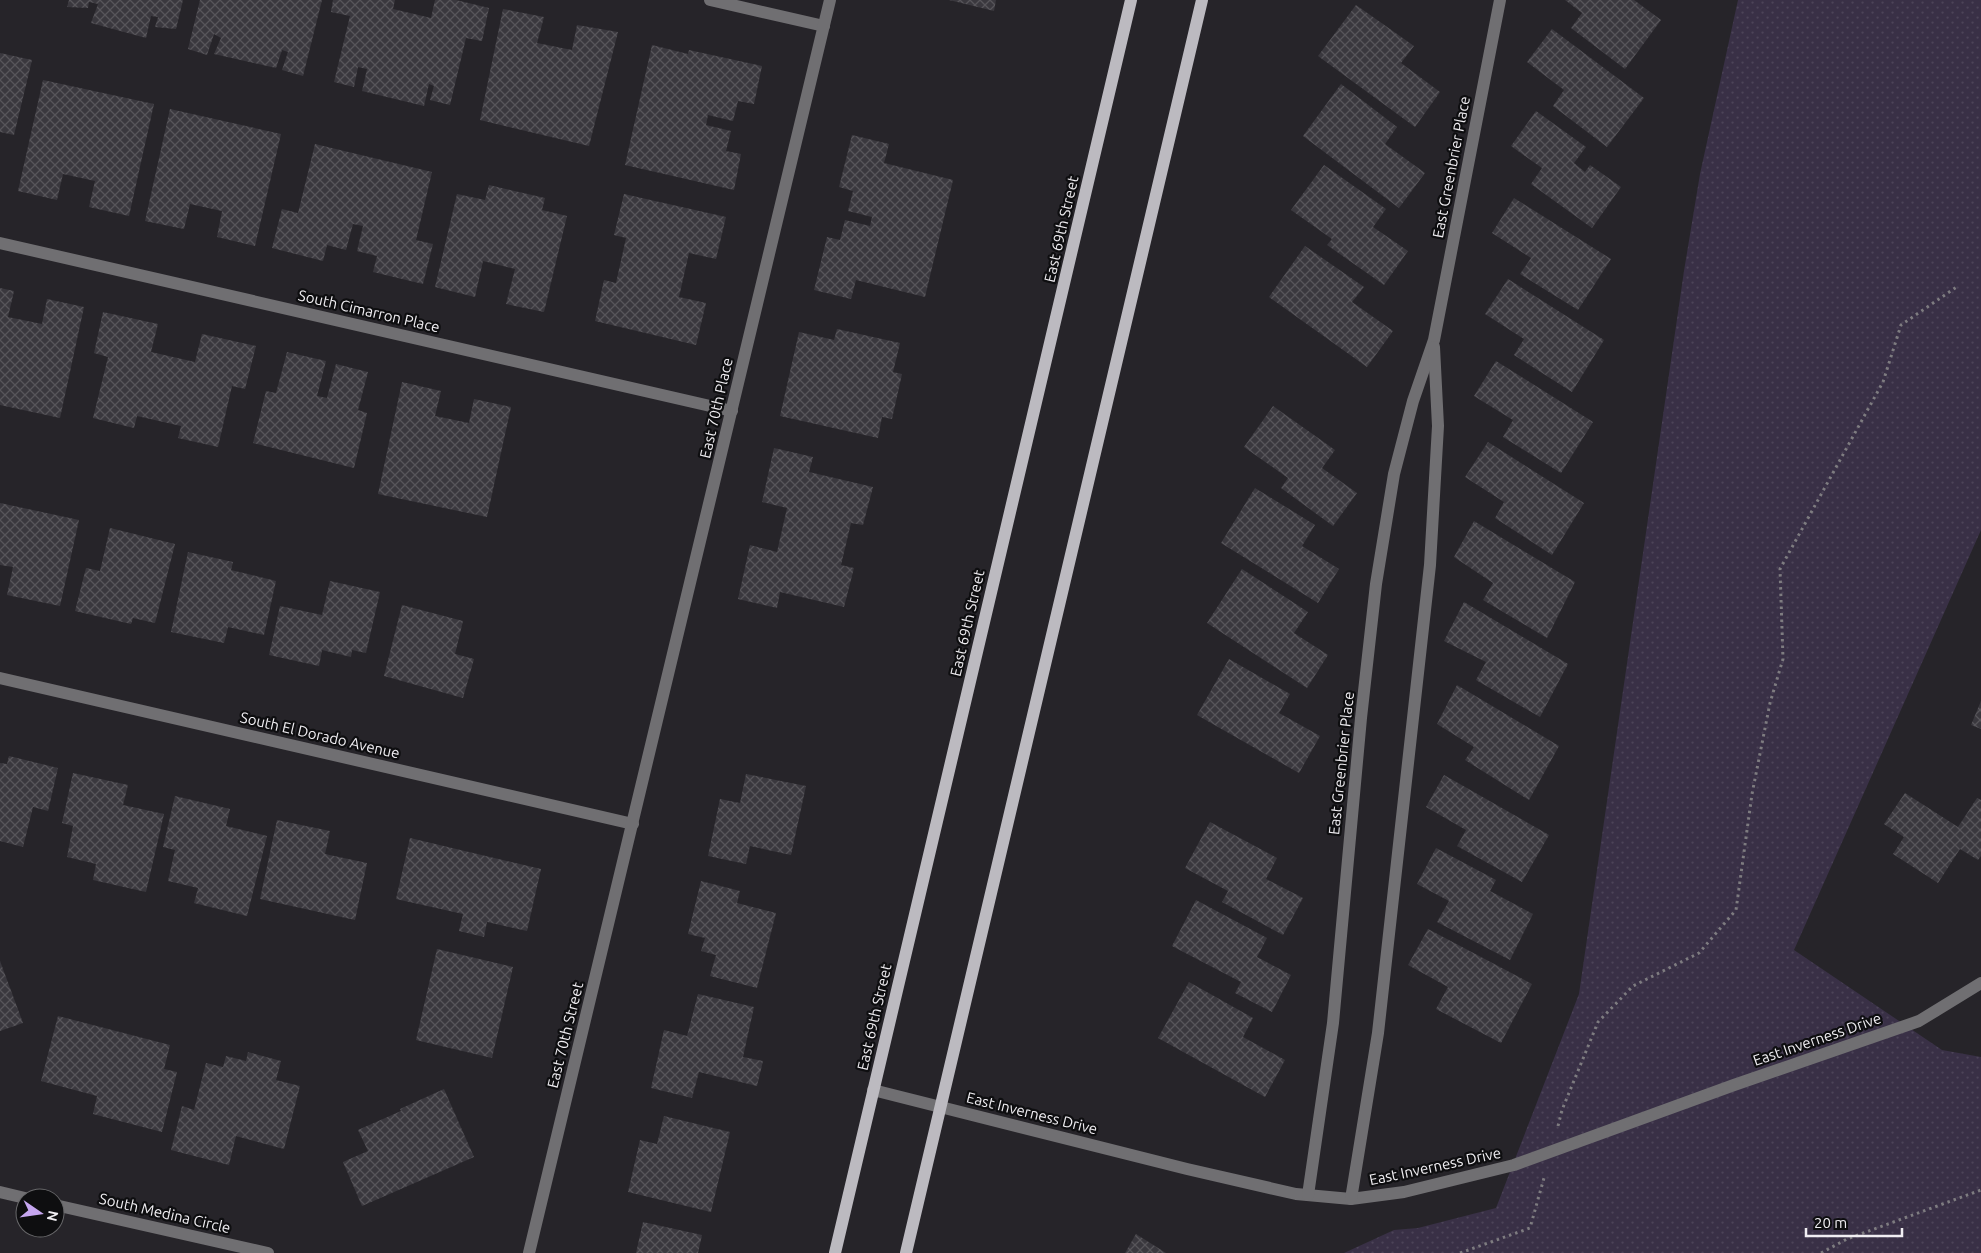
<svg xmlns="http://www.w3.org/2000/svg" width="1981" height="1253" viewBox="0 0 1981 1253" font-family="Ubuntu,sans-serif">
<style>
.grass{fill:url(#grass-dots)}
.building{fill:url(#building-cross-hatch)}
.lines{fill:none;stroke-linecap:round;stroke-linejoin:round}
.path{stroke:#7e7c80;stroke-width:3;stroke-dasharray:2.5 4;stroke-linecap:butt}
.minor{stroke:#706f72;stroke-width:12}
.major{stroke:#bcbac0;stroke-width:12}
.labels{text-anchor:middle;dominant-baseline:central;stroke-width:4.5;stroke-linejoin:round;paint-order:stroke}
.street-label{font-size:15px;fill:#f0eef2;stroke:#0e0e10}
</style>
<defs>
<pattern id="grass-dots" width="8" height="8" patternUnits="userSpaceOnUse" patternTransform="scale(1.25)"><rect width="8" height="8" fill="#393046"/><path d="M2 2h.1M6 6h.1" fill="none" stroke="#4c4458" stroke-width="1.8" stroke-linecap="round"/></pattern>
<pattern id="building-cross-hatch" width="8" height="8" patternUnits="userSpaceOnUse" patternTransform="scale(1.25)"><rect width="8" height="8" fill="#3a383e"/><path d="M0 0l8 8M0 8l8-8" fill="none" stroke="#57555a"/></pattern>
</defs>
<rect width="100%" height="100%" fill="#262429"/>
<path class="grass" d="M1738,0H1981V530L1794,950L1942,1050L1981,1057V1253H1344L1394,1230L1418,1228L1496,1208L1579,994L1684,271L1700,174Z"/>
<g class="building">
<path d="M69,0H183L176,29L155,27L158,17L151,16L146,38L91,23L98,4L89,2L88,8L67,7Z"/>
<path d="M200,0H322L303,76L282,70L288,52L282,50L276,68L214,54L221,38L214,34L207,55L188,49Z"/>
<path d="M333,0H395L393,9L431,18L435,0H456L489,8L482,41L466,38L450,105L430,100L434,86L429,84L424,106L362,91L367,69L358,67L354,87L334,82L350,16L331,12Z"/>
<path d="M949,0H996L994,11Z"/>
<path d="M1565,0H1634L1661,20L1625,69L1571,28L1582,13Z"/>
<path d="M1356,5L1414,46L1401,63L1440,92L1415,127L1318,56Z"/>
<path d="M503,9L544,17L537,43L572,50L577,25L618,32L589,146L480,120Z"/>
<path d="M1552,29L1644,98L1607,147L1553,106L1564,90L1527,62Z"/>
<path d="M652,45L688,54L689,50L762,66L754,104L738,101L733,121L708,115L706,125L731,131L726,151L741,154L734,190L625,165Z"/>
<path d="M0,53L32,60L14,135L0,132Z"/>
<path d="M43,80L154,104L129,216L89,207L95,181L63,174L57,200L18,191Z"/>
<path d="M1341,84L1397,127L1385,144L1425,173L1399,208L1303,136Z"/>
<path d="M170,109L281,134L255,246L217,237L222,211L190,204L184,229L145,221Z"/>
<path d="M1536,111L1586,147L1574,163L1585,172L1590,165L1621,187L1592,228L1531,184L1542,168L1511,146Z"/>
<path d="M852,135L889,144L884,163L953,180L925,297L856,280L851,299L814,290L827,237L840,240L845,220L870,226L872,217L848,211L853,191L839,187Z"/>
<path d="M315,144L432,172L416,240L433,244L423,284L373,272L377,256L357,251L363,226L353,224L346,250L327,245L323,261L272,248L282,209L298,213Z"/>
<path d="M1324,165L1386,209L1373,227L1408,251L1384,285L1327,245L1332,239L1291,210Z"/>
<path d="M489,185L545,198L542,210L567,216L544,312L506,304L515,269L483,261L475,297L435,287L457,194L485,200Z"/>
<path d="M624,194L726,217L716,259L689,253L679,297L706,303L696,345L595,321L604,280L616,283L626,238L614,235Z"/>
<path d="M1514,198L1611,259L1578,310L1520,274L1531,258L1492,233Z"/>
<path d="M1305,246L1364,287L1352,302L1393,331L1367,367L1269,297Z"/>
<path d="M1508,279L1604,340L1572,392L1514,355L1524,339L1485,314Z"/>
<path d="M0,288L14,291L8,317L42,324L47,299L84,307L60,418L0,405Z"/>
<path d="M103,312L158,324L151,352L195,362L202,334L256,346L245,389L232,386L218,447L178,438L181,426L137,416L134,428L93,418L108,357L94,353Z"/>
<path d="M837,329L900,343L893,372L902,374L892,419L882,417L878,438L780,416L799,332L834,340Z"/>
<path d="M287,352L326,361L317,396L327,398L336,364L368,372L358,410L367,413L354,468L253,443L266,391L276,393Z"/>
<path d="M1496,361L1593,422L1561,473L1503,437L1513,420L1474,396Z"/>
<path d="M402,382L441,391L435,416L469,423L474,399L511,407L487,517L378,494Z"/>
<path d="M1273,406L1335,450L1322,468L1357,493L1333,526L1281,488L1288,478L1244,447Z"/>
<path d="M1488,442L1584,503L1552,555L1495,518L1504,502L1465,477Z"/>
<path d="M774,448L813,457L809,472L873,487L863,525L851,523L841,565L854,568L844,607L780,592L777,608L738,599L750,545L777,552L787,508L762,502Z"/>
<path d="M1255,488L1315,525L1302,546L1339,569L1318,603L1221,543Z"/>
<path d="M0,503L79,520L60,606L7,595L13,567L0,565Z"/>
<path d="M1474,521L1575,582L1547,638L1483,600L1493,583L1454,557Z"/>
<path d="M110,528L175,544L155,623L133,618L131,624L75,611L86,568L100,571Z"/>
<path d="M188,552L233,562L231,570L276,581L264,635L228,627L224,643L171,632Z"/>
<path d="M1242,569L1308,612L1294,633L1328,655L1307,688L1207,623Z"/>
<path d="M330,581L380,592L366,653L352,650L351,657L322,650L319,666L269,655L280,606L322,615Z"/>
<path d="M1464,602L1568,664L1540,717L1476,680L1486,662L1444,641Z"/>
<path d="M402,605L463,621L455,654L474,659L463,698L384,676Z"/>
<path d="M1229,659L1290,694L1279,713L1320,736L1299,773L1197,715Z"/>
<path d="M1457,685L1559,746L1529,800L1465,760L1474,747L1437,724Z"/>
<path d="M1981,701V729L1971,725Z"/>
<path d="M9,756L58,768L48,811L33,807L23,847L0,841V763L7,764Z"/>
<path d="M73,773L128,785L123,805L164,814L146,892L93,880L96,864L67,857L73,826L62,823Z"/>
<path d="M746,774L806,786L791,855L750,846L746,864L708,856L720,799L740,803Z"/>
<path d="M1444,775L1549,835L1522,882L1457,846L1466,830L1426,807Z"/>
<path d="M1905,793L1958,827L1977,798L1981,800V856L1978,860L1960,849L1938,883L1893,854L1904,837L1884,824Z"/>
<path d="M175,796L230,809L226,826L267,836L247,916L194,903L198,888L168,881L175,850L163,847Z"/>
<path d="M277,820L330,831L325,854L367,863L355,920L260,899Z"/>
<path d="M1210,822L1277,858L1266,879L1303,898L1283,935L1222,902L1228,891L1185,868Z"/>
<path d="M410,838L541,869L527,931L487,922L484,937L459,931L463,914L396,899Z"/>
<path d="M1436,848L1496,880L1490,891L1533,914L1510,960L1437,922L1449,901L1417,884Z"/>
<path d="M701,881L740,891L737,903L776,913L757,988L710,976L716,955L701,951L705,938L688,934Z"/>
<path d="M1196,900L1267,938L1257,957L1291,975L1272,1012L1235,993L1241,982L1172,946Z"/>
<path d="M1428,929L1532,984L1501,1043L1436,1009L1448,987L1408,965Z"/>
<path d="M437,949L513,967L492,1058L416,1040Z"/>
<path d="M0,961L23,1023L0,1031Z"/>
<path d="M1189,982L1253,1018L1243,1037L1285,1060L1265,1097L1158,1038Z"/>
<path d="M698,994L754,1007L743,1057L763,1061L757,1086L699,1072L692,1098L651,1088L664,1030L687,1036Z"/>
<path d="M58,1016L170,1045L164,1069L177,1072L162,1132L93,1114L97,1096L41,1081Z"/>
<path d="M248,1052L281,1061L276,1080L300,1086L284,1149L236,1136L229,1165L171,1150L182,1106L194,1110L206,1063L223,1067L226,1056L246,1061Z"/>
<path d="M444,1089L474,1157L362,1206L343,1162L368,1151L358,1130L401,1111L400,1109Z"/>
<path d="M664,1116L730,1132L711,1212L628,1192L640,1140L657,1144Z"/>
<path d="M643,1222L702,1235L698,1253H636Z"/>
<path d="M1136,1234L1166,1253H1125Z"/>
</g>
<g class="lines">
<g class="path">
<path d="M1558,1126L1562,1110L1598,1022L1633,986L1699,953L1736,910L1752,794L1770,703L1783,659L1780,569L1883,382L1901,325L1958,286"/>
<path d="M1460,1253L1530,1228L1544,1178"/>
<path d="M1821,1253L1847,1239L1981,1190"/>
</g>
<g class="minor">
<path d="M710,0L824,26"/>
<path d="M0,243L732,411"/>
<path d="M0,678L633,824"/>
<path d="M873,1090L1187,1169L1296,1194L1351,1199L1404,1192L1514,1165L1734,1085L1919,1021L1981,983"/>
<path d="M0,1192L25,1198"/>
<path d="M1308,1195L1333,1023L1361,718L1376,584L1394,474L1413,401L1434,340L1500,0"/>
<path d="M1351,1199L1378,1033L1430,565L1438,426L1434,347"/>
<path d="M55,1205L268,1253"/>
<path d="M529,1253L830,0"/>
</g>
<g class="major">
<path d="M835,1253L1131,0"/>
<path d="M906,1253L1202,0"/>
</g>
</g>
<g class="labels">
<g class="street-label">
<text transform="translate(1451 167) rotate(-79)">East Greenbrier Place</text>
<text transform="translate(1061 229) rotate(-77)">East 69th Street</text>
<text transform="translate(369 311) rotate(13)">South Cimarron Place</text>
<text transform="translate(716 408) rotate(-77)">East 70th Place</text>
<text transform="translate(967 623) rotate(-77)">East 69th Street</text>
<text transform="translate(320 735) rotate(13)">South El Dorado Avenue</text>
<text transform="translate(1341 763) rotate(-84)">East Greenbrier Place</text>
<text transform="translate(874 1017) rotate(-77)">East 69th Street</text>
<text transform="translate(565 1035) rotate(-76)">East 70th Street</text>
<text transform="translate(1817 1039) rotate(-19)">East Inverness Drive</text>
<text transform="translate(1032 1113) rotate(14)">East Inverness Drive</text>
<text transform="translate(1435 1166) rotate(-12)">East Inverness Drive</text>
<text transform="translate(165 1213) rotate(13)">South Medina Circle</text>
</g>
</g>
<g transform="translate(40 1213) rotate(103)"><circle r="24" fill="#0e0e10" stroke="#68686a"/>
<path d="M0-4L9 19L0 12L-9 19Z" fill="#c6a6f0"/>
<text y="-8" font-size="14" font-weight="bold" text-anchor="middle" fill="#f0eef2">N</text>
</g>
<path d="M1806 1228v8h96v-8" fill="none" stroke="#f0eef2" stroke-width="2.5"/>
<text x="1814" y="1228" font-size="15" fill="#f0eef2" stroke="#0e0e10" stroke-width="4" paint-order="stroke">20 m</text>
</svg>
